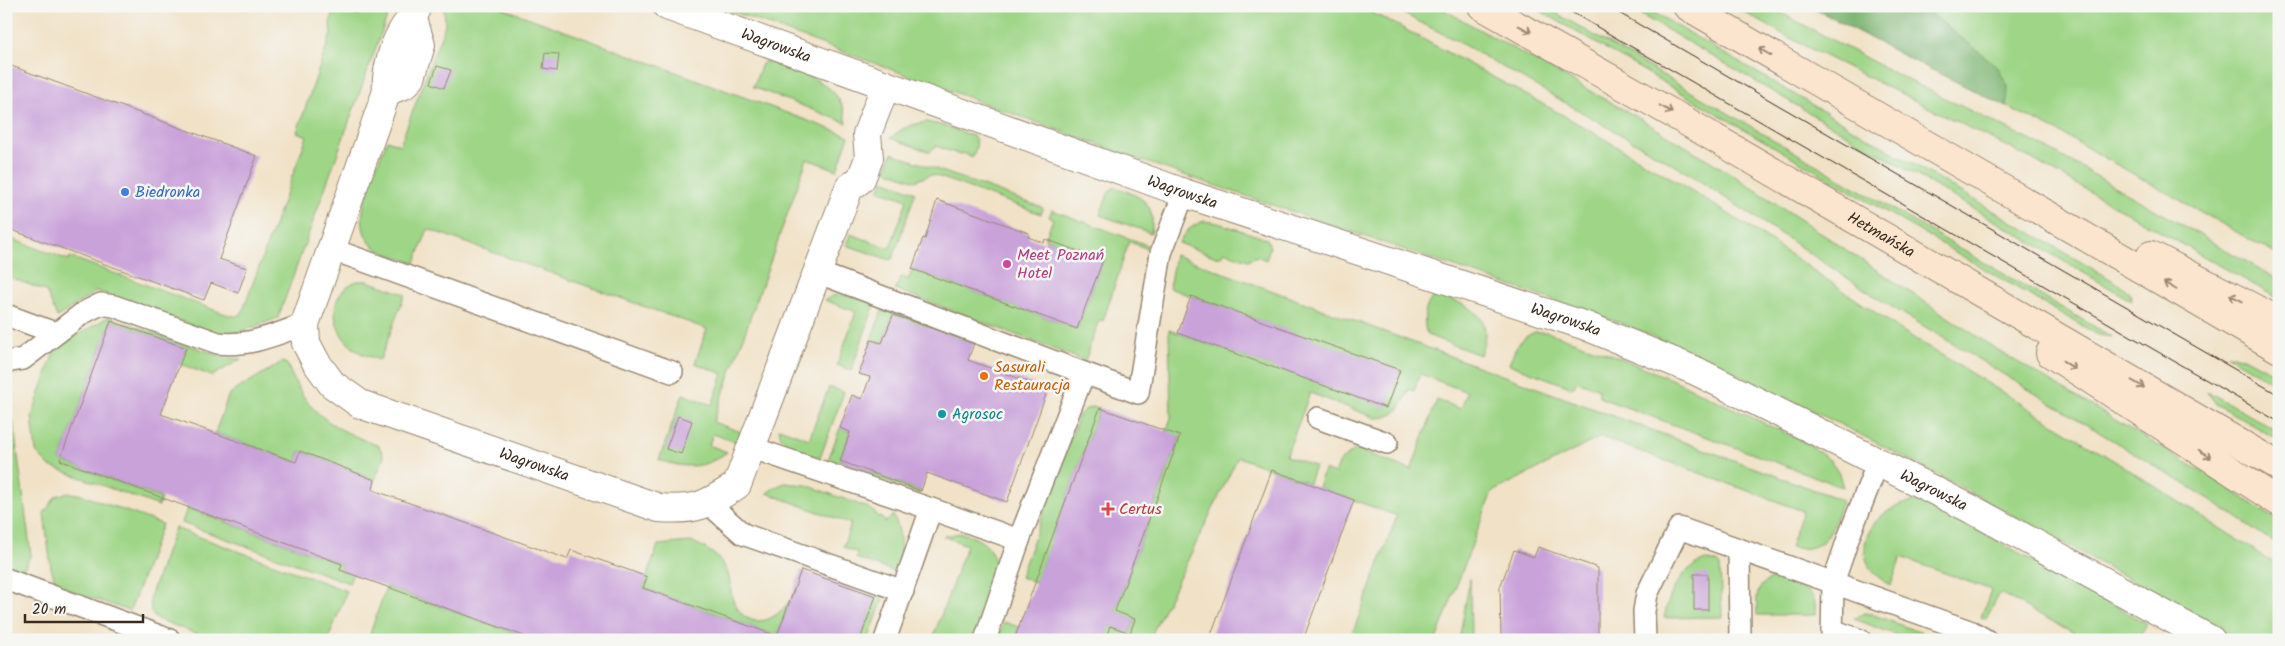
<svg xmlns="http://www.w3.org/2000/svg" width="2285" height="646" viewBox="0 0 2285 646" font-family="Kalam,sans-serif">
<style>
.green{fill:#9ed586;stroke:#6c8052}
.forest{fill:#7eb673;stroke:#5c7048}
.building{fill:#c9a2da}
.lines{fill:none;stroke-linecap:round;stroke-linejoin:round}
.lane-casing{stroke:#968672;stroke-width:24}
.street-casing{stroke:#968672;stroke-width:30}
.secondary-casing{stroke:#968672;stroke-width:30}
.lane{stroke:#fff;stroke-width:21}
.street{stroke:#fff;stroke-width:28}
.secondary{stroke:#fce5cf;stroke-width:28}
.tram{stroke:#3b2a1e;stroke-width:1}
.oneway{stroke:#9c8876}
.shop-dot{fill:#3f7fe0;stroke:#f6f6f2;stroke-width:2}
.hotel-dot{fill:#d1479c;stroke:#f6f6f2;stroke-width:2}
.food-dot{fill:#e8710a;stroke:#f6f6f2;stroke-width:2}
.culture-dot{fill:#0f9aa8;stroke:#f6f6f2;stroke-width:2}
.health-dot{fill:#e0444e;stroke:#f6f6f2;stroke-width:2}
.labels{text-anchor:middle;dominant-baseline:central;stroke-width:5;stroke-linejoin:round;paint-order:stroke}
.street-label{font-size:16px;fill:#3b2a1e;stroke:#f6f6f2}
.shop-label{font-size:16px;fill:#366cbe;stroke:#f6f6f2;text-anchor:start}
.hotel-label{font-size:16px;fill:#b23c85;stroke:#f6f6f2;text-anchor:start}
.food-label{font-size:16px;fill:#c56008;stroke:#f6f6f2;text-anchor:start}
.culture-label{font-size:16px;fill:#0d838f;stroke:#f6f6f2;text-anchor:start}
.health-label{font-size:16px;fill:#be3a42;stroke:#f6f6f2;text-anchor:start}
</style>
<rect width="100%" height="100%" fill="#f6f6f2"/>
<filter id="ink" filterUnits="userSpaceOnUse"><feTurbulence type="fractalNoise" baseFrequency=".02" numOctaves="2"/><feDisplacementMap in="SourceGraphic" scale="10" xChannelSelector="R" yChannelSelector="G"/><feConvolveMatrix kernelMatrix="1 2 1 2 8 2 1 2 1" color-interpolation-filters="sRGB"/></filter>
<filter id="wash" filterUnits="userSpaceOnUse"><feTurbulence type="fractalNoise" baseFrequency=".0096" numOctaves="4" result="noise"/><feDisplacementMap in="SourceGraphic" scale="20" xChannelSelector="R" yChannelSelector="G"/><feGaussianBlur stdDeviation="1.12" result="paint"/><feColorMatrix in="noise" values="0 0 0 0 0 0 0 0 0 0 0 0 0 0 0 0 0 1.4 0 .05"/><feComposite in="paint" operator="in"/></filter>
<g filter="url(#wash)">
<rect width="100%" height="100%" fill="#f1e2c7"/>
<g class="green">
<path d="M336,6H391L278,318L240,332L217,334L97,291L57,317L46,291L6,276V237L69,260L70,257L231,316H237L242,313L307,136L297,132L331,34L330,23Z"/>
<path d="M444,6H497L849,136L837,170L807,159L713,422L741,432L736,442L713,434L709,445L727,452C705,469 685,469 659,460L683,394L712,405L723,374L695,363L707,329L428,229L415,263C404,259 390,256 379,250C342,229 377,169 387,140L400,145L445,25Z"/>
<path d="M717,6H1357L1395,24L1563,115L1678,182L1763,236L1904,332L2126,468L2279,566V640H2239C2038,529 1838,414 1626,325L1143,161Z"/>
<path d="M1388,6H1437L1637,117L1730,173L1999,351L2211,477L2272,517L2279,521V546L2211,500L1884,302L1683,170L1457,41Z"/>
<path d="M1532,6H1544L2112,337L2098,335Z"/>
<path d="M1626,6H1643L2117,283L2130,294L2132,301Z"/>
<path d="M1733,6H1768L1898,75L2052,151L2279,280V299L2032,159L1797,42Z"/>
<path d="M1810,6H2279V256L2059,132L1906,57Z"/>
<path d="M765,61C776,63 786,68 795,71C824,82 841,90 847,123L753,87L762,64Z"/>
<path d="M927,122L941,125L973,136C979,142 976,149 973,157L963,153L960,155L936,146L931,151H927L890,138C902,128 912,124 927,122Z"/>
<path d="M892,153L1043,208L1041,214L934,175H930L915,181L886,170Z"/>
<path d="M883,180L913,191L915,194L893,258L890,260L846,245L850,234L890,248L907,200L879,190Z"/>
<path d="M1115,187C1140,196 1157,202 1151,233L1100,215L1109,191Z"/>
<path d="M1052,210L1147,245L1146,248L1129,242L1103,321L1099,320L1085,361L895,289L901,277L909,279L912,269L1077,329L1103,260L1045,239L1053,219L1049,217Z"/>
<path d="M1204,221L1218,223L1267,239L1270,247L1266,260L1257,256L1248,260L1225,252L1223,255L1216,257L1179,243C1185,231 1191,226 1204,221Z"/>
<path d="M1175,255L1842,500C1832,529 1827,555 1790,547L1803,511L1601,437L1492,492L1436,640H1350L1397,516L1318,487L1324,470L1335,474L1340,461L1356,449L1411,470L1437,400L1461,409L1467,392L1420,374L1414,391L1409,389C1402,407 1397,418 1376,418L1310,393L1286,456L1315,466L1309,483L1238,457L1149,640H1105L1110,626L1130,633L1135,620L1115,611L1180,437L1166,432L1171,418L1169,330L1386,407L1399,371L1169,288Z"/>
<path d="M357,281H367L405,294L380,360C370,357 360,354 352,347C330,328 327,293 357,281Z"/>
<path d="M841,295L856,297L875,304L851,371L837,365L856,312L825,300L832,296Z"/>
<path d="M1434,296C1441,296 1449,300 1457,302C1484,312 1491,328 1480,355L1427,335C1423,322 1423,307 1434,296Z"/>
<path d="M883,308L975,340L974,343L893,315L882,343L871,340Z"/>
<path d="M108,317L227,358L241,359L212,376L180,364L186,348L111,321L60,460L161,498L159,506L49,466L36,452L32,416L55,349Z"/>
<path d="M1535,332H1547L1613,355L1678,382L1808,444L1831,461L1839,474L1843,487L1601,398L1599,396V389L1577,381L1574,387H1570L1509,364C1515,349 1519,338 1535,332Z"/>
<path d="M2227,355L2244,357L2279,376V386Z"/>
<path d="M282,362L287,364C307,415 331,427 379,446L384,457L375,480L300,451L296,462L215,433L229,394Z"/>
<path d="M829,387L844,392L820,458C803,452 780,449 779,428L809,439Z"/>
<path d="M2207,391L2279,432V440L2216,404Z"/>
<path d="M1092,407L1100,408L1036,582L1020,577L1079,415L1084,410Z"/>
<path d="M6,417L13,419L31,555L21,573L6,568Z"/>
<path d="M840,428L850,432L840,461L921,491L919,494L828,460Z"/>
<path d="M785,483L806,485L869,508L886,522L893,515C903,536 902,551 895,572L856,558L858,553L843,547L851,524L767,493L775,487Z"/>
<path d="M67,493L79,494L162,524L130,611L62,588L56,582L51,568L44,513L56,496Z"/>
<path d="M1915,502L1929,503L2146,623L2138,640H2087L2000,593L1986,619L1981,617L1991,590L1901,557L1891,585C1843,562 1867,507 1915,502Z"/>
<path d="M187,508L342,564L340,570L353,574L349,583L182,523Z"/>
<path d="M175,528L347,591L328,640H212L155,618L151,612L150,597Z"/>
<path d="M962,533C1020,548 988,602 974,640H932L967,545L943,536Z"/>
<path d="M691,542C705,546 717,555 725,567C733,580 728,596 737,608C753,632 778,619 790,600L777,636L643,588L658,545Z"/>
<path d="M1706,560L1717,562L1720,566L1722,617L1664,618C1669,592 1681,568 1706,560Z"/>
<path d="M1470,578L1471,640H1455L1460,635Z"/>
<path d="M1771,579C1783,581 1808,586 1814,599C1816,603 1815,610 1815,615H1757C1757,600 1754,587 1771,579Z"/>
<path d="M386,587L535,640H368Z"/>
<path d="M876,596L883,599L868,640H860Z"/>
<path d="M1864,613L1871,614L1941,640H1910L1854,619Z"/>
<path d="M1004,622L1019,627L1014,640H997Z"/>
</g>
<path class="forest" d="M1810,6H1908L1930,13L1997,66L2008,86L2007,107L1906,57Z"/>
<g id="blocks">
<g class="building">
<path d="M347,6H359L357,13L345,9Z"/>
<path d="M545,53L559,54L557,71L543,69Z"/>
<path d="M6,64L257,156L219,259L247,268L238,293L211,283L204,300L6,228Z"/>
<path d="M437,66L451,70L444,88L431,83Z"/>
<path d="M937,200L1029,233L1028,237L1044,243L1045,239L1103,260L1077,329L912,269L923,238L925,239Z"/>
<path d="M1191,296L1400,370L1386,408L1178,333Z"/>
<path d="M893,315L974,343L968,360L1048,389L1007,502L927,473L921,491L840,461L850,432L840,428L852,395L862,399L870,377L859,374L871,340L882,343Z"/>
<path d="M111,321L186,348L161,414L296,462L300,451L375,480L373,490L567,559L571,550L631,571L647,577L643,588L777,636L801,570L876,596L860,640H552L543,637L542,640H535L340,570L342,564L60,460Z"/>
<path d="M1100,408L1180,436L1115,611L1135,619L1130,633L1110,626L1105,640H1014Z"/>
<path d="M678,416L692,421L681,454L666,449Z"/>
<path d="M1272,470L1354,500L1333,558L1303,640H1209Z"/>
<path d="M1538,547L1598,568V640H1501L1500,587L1514,550L1534,557Z"/>
<rect x="1694" y="574" width="14" height="36"/>
</g>
</g>
</g>
<g filter="url(#ink)">
<use href="#blocks" fill-opacity="0" stroke="#968672" stroke-width="1"/>
<g class="lines">
<g class="lane-casing">
<g id="lane">
<path d="M331,249L672,372"/>
<path d="M819,273L1084,373"/>
<path d="M6,315L55,333"/>
<path d="M6,362L23,359L83,313L101,304L114,306L218,343C248,347 277,334 305,324"/>
<path d="M1318,418L1387,443"/>
<path d="M753,448L931,509L885,640"/>
<path d="M709,504L743,534L903,591"/>
<path d="M931,509L1019,540"/>
<path d="M1739,550L1740,640"/>
<path d="M6,579L170,640"/>
<path d="M1832,630L1860,640"/>
<path d="M985,640L1019,540L1084,373L1138,393L1161,253L1184,193"/>
<path d="M1645,640L1644,611L1647,594L1679,528L1972,632L1986,640"/>
<path d="M1832,640L1833,583L1849,536L1878,462"/>
</g>
</g>
<g class="street-casing">
<g id="street">
<path id="s1" d="M418,6C413,20 407,21 401,33C393,47 385,74 387,91L305,324L306,343L316,362L332,384L360,404L659,508C697,511 706,505 737,485L849,188L861,179L869,158L867,134L885,87"/>
<path id="s2" d="M667,6L1184,193L1586,326L1696,371L1977,512L2211,640"/>
<path d="M387,91L404,85L411,78L421,45L413,19"/>
</g>
</g>
<g class="secondary-casing">
<g id="secondary">
<path id="s3" d="M1482,6L1682,119L2279,466"/>
<path d="M1687,6L2279,349"/>
<path d="M2151,255L2279,321"/>
<path d="M2050,353L2279,502"/>
</g>
</g>
<use href="#lane" class="lane"/>
<use href="#street" class="street"/>
<use href="#secondary" class="secondary"/>
<g class="tram">
<path d="M1561,6L2279,422"/>
<path d="M1607,6L2279,395"/>
</g>
</g>
<defs><path id="oneway-shaft" d="M-6 0H5M1.5-3L5.5 0L1.5 3" fill="none" stroke-width="1.6" stroke-linecap="round" stroke-linejoin="round" transform="scale(1.25)"/></defs>
<g class="oneway">
<use href="#oneway-shaft" transform="translate(1525 29) rotate(29)"/>
<use href="#oneway-shaft" transform="translate(1765 52) rotate(-150)"/>
<use href="#oneway-shaft" transform="translate(1666 109) rotate(30)"/>
<use href="#oneway-shaft" transform="translate(2170 286) rotate(-150)"/>
<use href="#oneway-shaft" transform="translate(2236 298) rotate(-153)"/>
<use href="#oneway-shaft" transform="translate(2069 365) rotate(33)"/>
<use href="#oneway-shaft" transform="translate(2138 384) rotate(30)"/>
<use href="#oneway-shaft" transform="translate(2205 454) rotate(33)"/>
</g>
</g>
<circle class="shop-dot" cx="125" cy="192" r="5"/>
<circle class="hotel-dot" cx="1007" cy="264" r="5"/>
<circle class="food-dot" cx="984" cy="376" r="5"/>
<circle class="culture-dot" cx="942" cy="414" r="5"/>
<path class="health-dot" d="M1105.5 501.5h5v5h5v5h-5v5h-5v-5h-5v-5h5z"/>
<g class="labels">
<g class="street-label">
<text stroke="none"><textPath href="#s2" startOffset="116">Wagrowska</textPath></text>
<text stroke="none"><textPath href="#s2" startOffset="548">Wagrowska</textPath></text>
<text stroke="none"><textPath href="#s3" startOffset="460">Hetmańska</textPath></text>
<text stroke="none"><textPath href="#s2" startOffset="952">Wagrowska</textPath></text>
<text stroke="none"><textPath href="#s1" startOffset="626">Wagrowska</textPath></text>
<text stroke="none"><textPath href="#s2" startOffset="1358">Wagrowska</textPath></text>
</g>
<g class="shop-label">
<text x="135" y="192">Biedronka</text>
</g>
<g class="hotel-label">
<text x="1017" y="255">Meet Poznań<tspan x="1017" dy="18">Hotel</tspan></text>
</g>
<g class="food-label">
<text x="994" y="367">Sasurali<tspan x="994" dy="18">Restauracja</tspan></text>
</g>
<g class="culture-label">
<text x="952" y="414">Agrosoc</text>
</g>
<g class="health-label">
<text x="1119" y="509">Certus</text>
</g>
</g>
<rect width="2285" height="646" fill="none" stroke="#f6f6f2" stroke-width="25"/>
<path d="M25 614v8h118v-8" fill="none" stroke="#3b2a1e" stroke-width="2.5"/>
<text x="32" y="614" font-size="15" fill="#3b2a1e" stroke="#f6f6f2" stroke-width="4" paint-order="stroke">20 m</text>
</svg>
